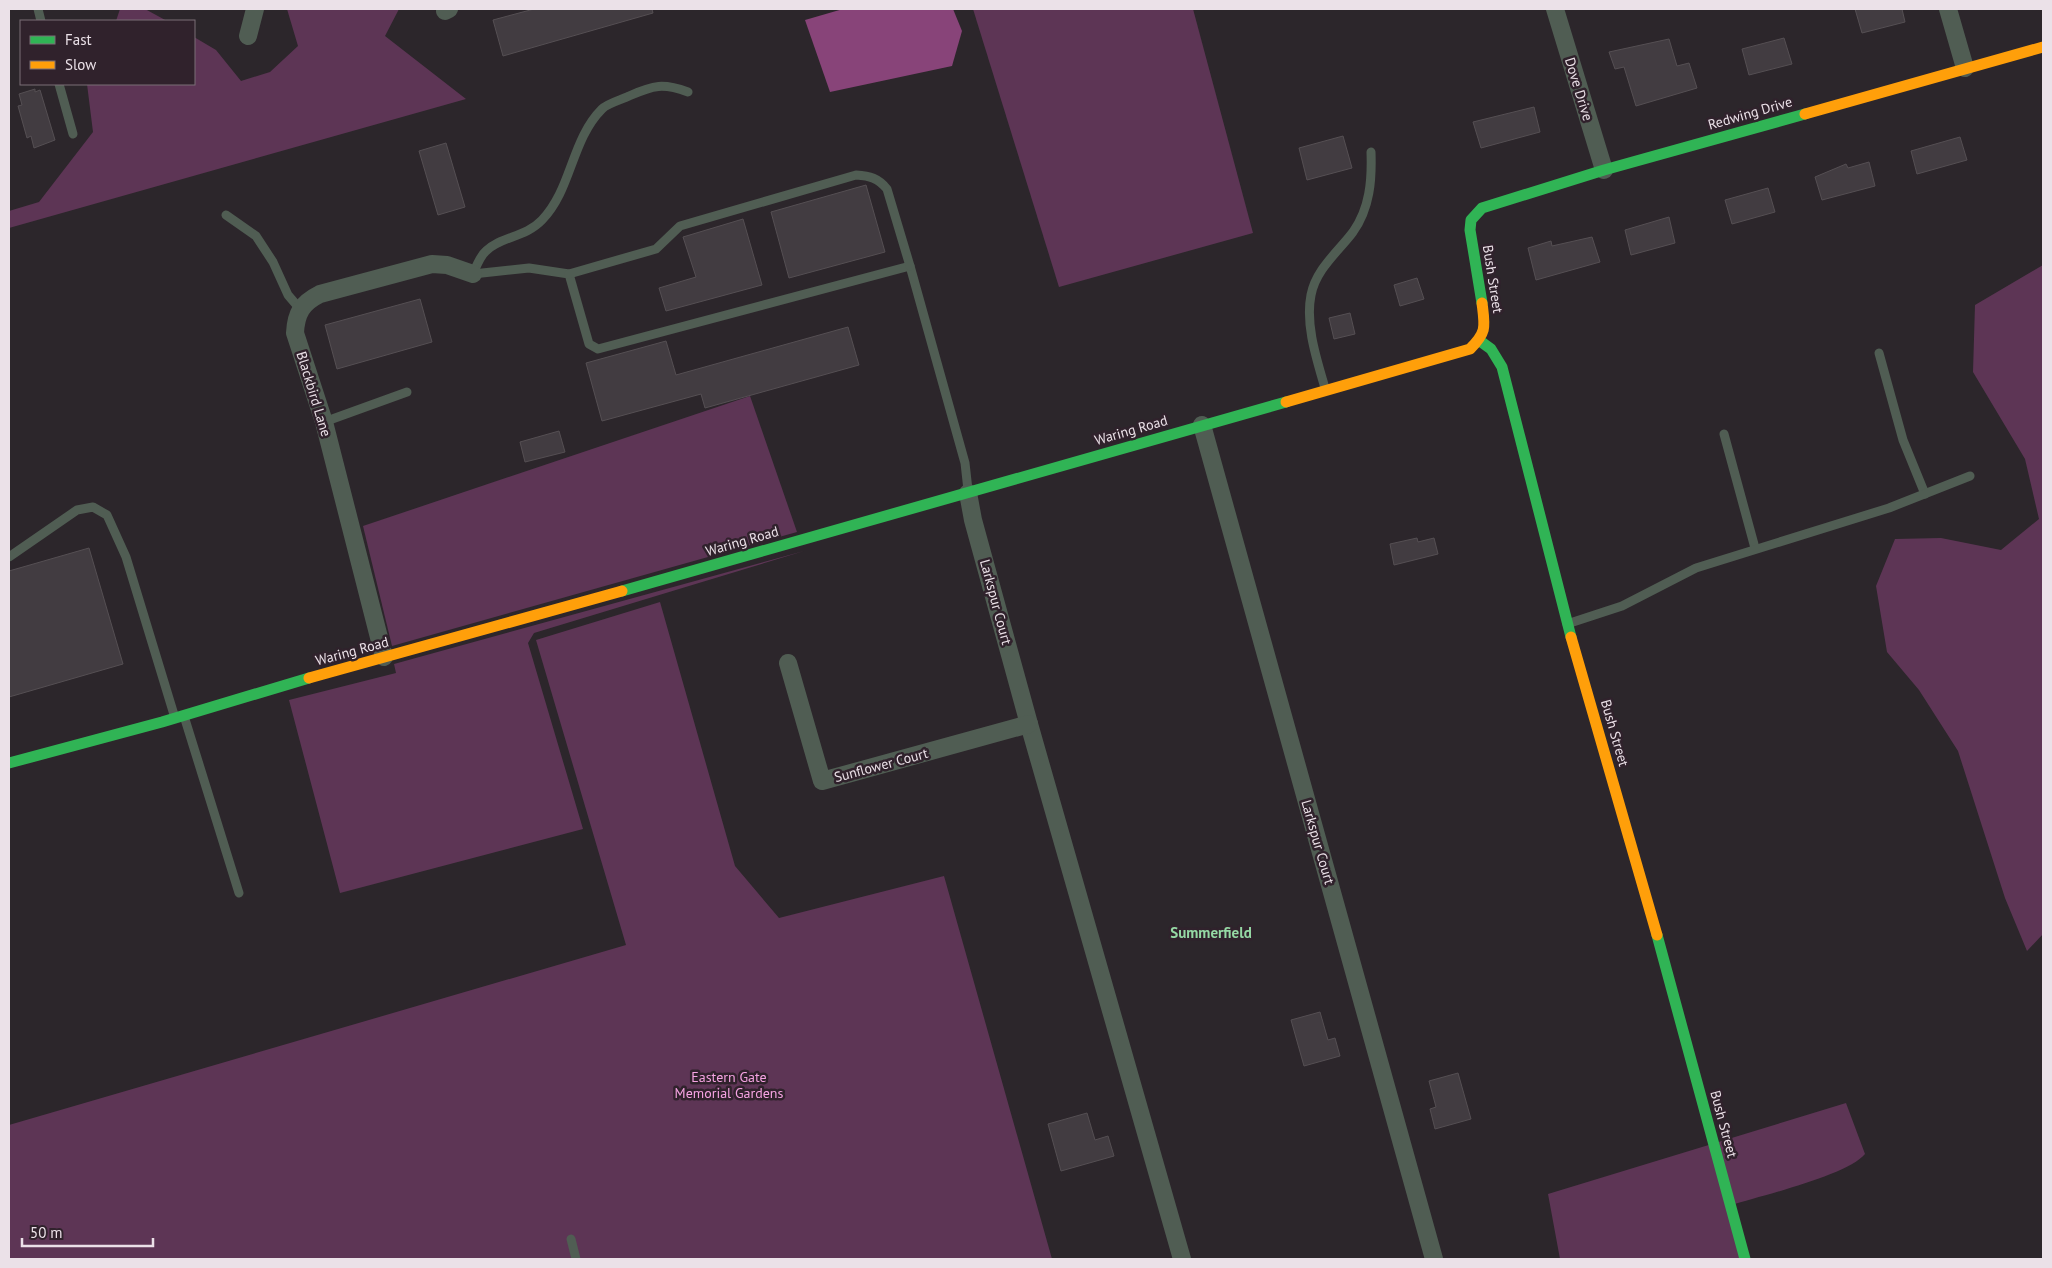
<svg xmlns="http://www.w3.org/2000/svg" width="2052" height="1268" viewBox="0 0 2052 1268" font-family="'PT Sans',sans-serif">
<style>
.green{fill:#5d3555}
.water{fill:#884479}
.building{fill:#423c41;stroke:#554f53}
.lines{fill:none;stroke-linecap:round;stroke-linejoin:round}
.lane{stroke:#505d53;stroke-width:9}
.street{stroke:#505d53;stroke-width:18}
.fast{stroke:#30b455;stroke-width:11}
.slow{stroke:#ff9f0a;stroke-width:11}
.labels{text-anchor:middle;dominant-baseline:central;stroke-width:5;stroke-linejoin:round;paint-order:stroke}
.street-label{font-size:14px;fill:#ebe1e8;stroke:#30222c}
.park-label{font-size:14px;fill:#f5a3e2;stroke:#30222c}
.neighbourhood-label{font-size:15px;font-weight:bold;fill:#95d8a4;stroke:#30222c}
</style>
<rect width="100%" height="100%" fill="#2c262b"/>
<g class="green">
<path d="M120,9H145L167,21H116Z"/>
<path d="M287,9H399L385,36L466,99L9,228V211L39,202L93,132L87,84H194V37L216,50L241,81L270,72L298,46Z"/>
<path d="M973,9H1193L1253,233L1059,287Z"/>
<path d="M2043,265V934L2027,951L2005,898L1958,751L1919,690L1887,652L1876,586L1895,539L1941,538L2001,550L2039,519L2025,459L1973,372L1975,305Z"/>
<path d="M750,396L797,532L392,646L363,526Z"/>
<path d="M804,551L534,633L528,643L583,829L340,893L289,700L396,673L394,664Z"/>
<path d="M660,602L735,866L779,918L944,876L1052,1259H9V1125L626,945L536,640Z"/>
<path d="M1846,1103L1865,1154C1848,1175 1761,1196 1731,1205L1745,1259H1560L1548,1194Z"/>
</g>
<path class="water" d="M843,9H953L962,31L952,66L830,92L805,20Z"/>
<g class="building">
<path d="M534,9H652L653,13L503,56L493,20Z"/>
<path d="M1855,9H1902L1905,22L1862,33Z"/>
<path d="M1784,38L1792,64L1749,75L1742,49Z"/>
<path d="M1669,39L1677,66L1689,63L1697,88L1636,106L1624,67L1615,69L1609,52Z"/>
<path d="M35,89V92L40,90L55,140L34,148L31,136L27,138L18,106L22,105L19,94Z"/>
<path d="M1534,107L1540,132L1481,148L1473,122Z"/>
<path d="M1343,136L1352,168L1307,180L1299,148Z"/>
<path d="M1960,137L1967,160L1917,174L1911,151Z"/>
<path d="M446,143L465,207L438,215L419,151Z"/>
<path d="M1869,162L1875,186L1822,200L1815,177L1846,164L1848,168Z"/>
<path d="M866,185L885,252L789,278L771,212Z"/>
<path d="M1768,188L1775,212L1732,224L1725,200Z"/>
<path d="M1669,217L1675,243L1631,255L1625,230Z"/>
<path d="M743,219L762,285L666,311L659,288L696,277L683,237Z"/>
<path d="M1592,237L1600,262L1536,280L1528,248L1551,241L1552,246Z"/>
<path d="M1417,278L1424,299L1400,306L1394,285Z"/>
<path d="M420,299L432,342L337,369L325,325Z"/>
<path d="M1350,313L1355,334L1334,339L1329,318Z"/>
<path d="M848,327L859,365L705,408L701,394L602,421L586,363L666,341L676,375Z"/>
<path d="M559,431L565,452L525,462L520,442Z"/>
<path d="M1417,538L1418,542L1434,538L1438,554L1394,565L1390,544Z"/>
<path d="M89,548L123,664L9,697V571Z"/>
<path d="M1320,1012L1328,1040L1335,1038L1340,1056L1304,1066L1291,1020Z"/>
<path d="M1458,1073L1471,1119L1435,1129L1430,1109L1436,1107L1429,1081Z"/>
<path d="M1087,1113L1095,1140L1108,1136L1114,1156L1061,1171L1048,1124Z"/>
</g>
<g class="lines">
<g class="lane">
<path d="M38,9L41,21"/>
<path d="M59,84L73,134"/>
<path d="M226,215L256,236L273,262L288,295L300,309"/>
<path d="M473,274L529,268L569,274L589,344L598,349L910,266L965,463L968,490"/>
<path d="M473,274C476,267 480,256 486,251C501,236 525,238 542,220C572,189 571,140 602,109C608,103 621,100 629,96C654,85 663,83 688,92"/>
<path d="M569,274L656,249L680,226L856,175C870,176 878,178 887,189L910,266"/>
<path d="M1879,353L1903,440L1925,494"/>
<path d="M1325,388C1317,360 1305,325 1311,295C1316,269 1338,252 1353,232C1370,208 1372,180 1371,152"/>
<path d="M324,422L407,392"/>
<path d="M1724,434L1755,548"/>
<path d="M9,557L77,510L93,507L107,515L126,557L175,718"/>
<path d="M1567,624L1622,606L1696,568L1889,508L1970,476"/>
<path d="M184,716L239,893"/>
<path d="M571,1239L576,1259"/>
</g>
<g class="street">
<path d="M1555,9L1604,170"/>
<path d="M1948,9L1965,68"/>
<path d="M445,11L449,9"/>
<path d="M248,36L255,9"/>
<path d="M1202,425L1434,1259"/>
<path d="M968,493L973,520L1029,724L1182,1259"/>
<path d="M384,657L324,422L295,333C296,313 302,303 320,294L432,264L447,265L473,274"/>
<path d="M788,663L822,781L1029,724"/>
</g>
<g class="fast">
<path d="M1482,303L1470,230L1471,220L1482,208L1604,170L1805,114"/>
<path d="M1480,341L1491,349L1502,367L1571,637"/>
<path d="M622,591L1286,402"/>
<path d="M9,763L162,722L309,678"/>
<path d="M1657,935L1745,1259"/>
</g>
<g class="slow">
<path d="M1805,114L2043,47"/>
<path d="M1286,402L1470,349C1487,332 1485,327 1482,303"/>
<path d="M1571,637L1657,935"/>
<path d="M309,678L622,591"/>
</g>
</g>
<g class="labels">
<g class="street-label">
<text transform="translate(1579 89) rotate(73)">Dove Drive</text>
<text transform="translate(1750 113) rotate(-16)">Redwing Drive</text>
<text transform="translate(1493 279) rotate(81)">Bush Street</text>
<text transform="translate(314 394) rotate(73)">Blackbird Lane</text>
<text transform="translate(1131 430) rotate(-16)">Waring Road</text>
<text transform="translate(742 541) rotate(-16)">Waring Road</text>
<text transform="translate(996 602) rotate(75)">Larkspur Court</text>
<text transform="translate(352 651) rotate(-15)">Waring Road</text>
<text transform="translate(1615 733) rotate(74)">Bush Street</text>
<text transform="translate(881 765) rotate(-15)">Sunflower Court</text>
<text transform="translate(1318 842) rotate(74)">Larkspur Court</text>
<text transform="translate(1724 1124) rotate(75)">Bush Street</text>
</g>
<g class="park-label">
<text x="729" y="1077">Eastern Gate<tspan x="729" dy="16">Memorial Gardens</tspan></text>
</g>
<g class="neighbourhood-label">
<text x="1211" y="932">Summerfield</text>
</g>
</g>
<rect width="2052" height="1268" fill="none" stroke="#ebe1e8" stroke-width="20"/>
<rect x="20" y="20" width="175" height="65" fill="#30222c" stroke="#7b6e77"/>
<rect x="30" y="36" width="25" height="8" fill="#30b455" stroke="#7b6e77"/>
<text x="65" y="45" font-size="15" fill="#ebe1e8">Fast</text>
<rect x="30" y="61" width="25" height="8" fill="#ff9f0a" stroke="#7b6e77"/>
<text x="65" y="70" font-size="15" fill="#ebe1e8">Slow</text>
<path d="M22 1238v8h131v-8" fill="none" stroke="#ebe1e8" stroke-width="2.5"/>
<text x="30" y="1238" font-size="15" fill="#ebe1e8" stroke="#30222c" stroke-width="4" paint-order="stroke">50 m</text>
</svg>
